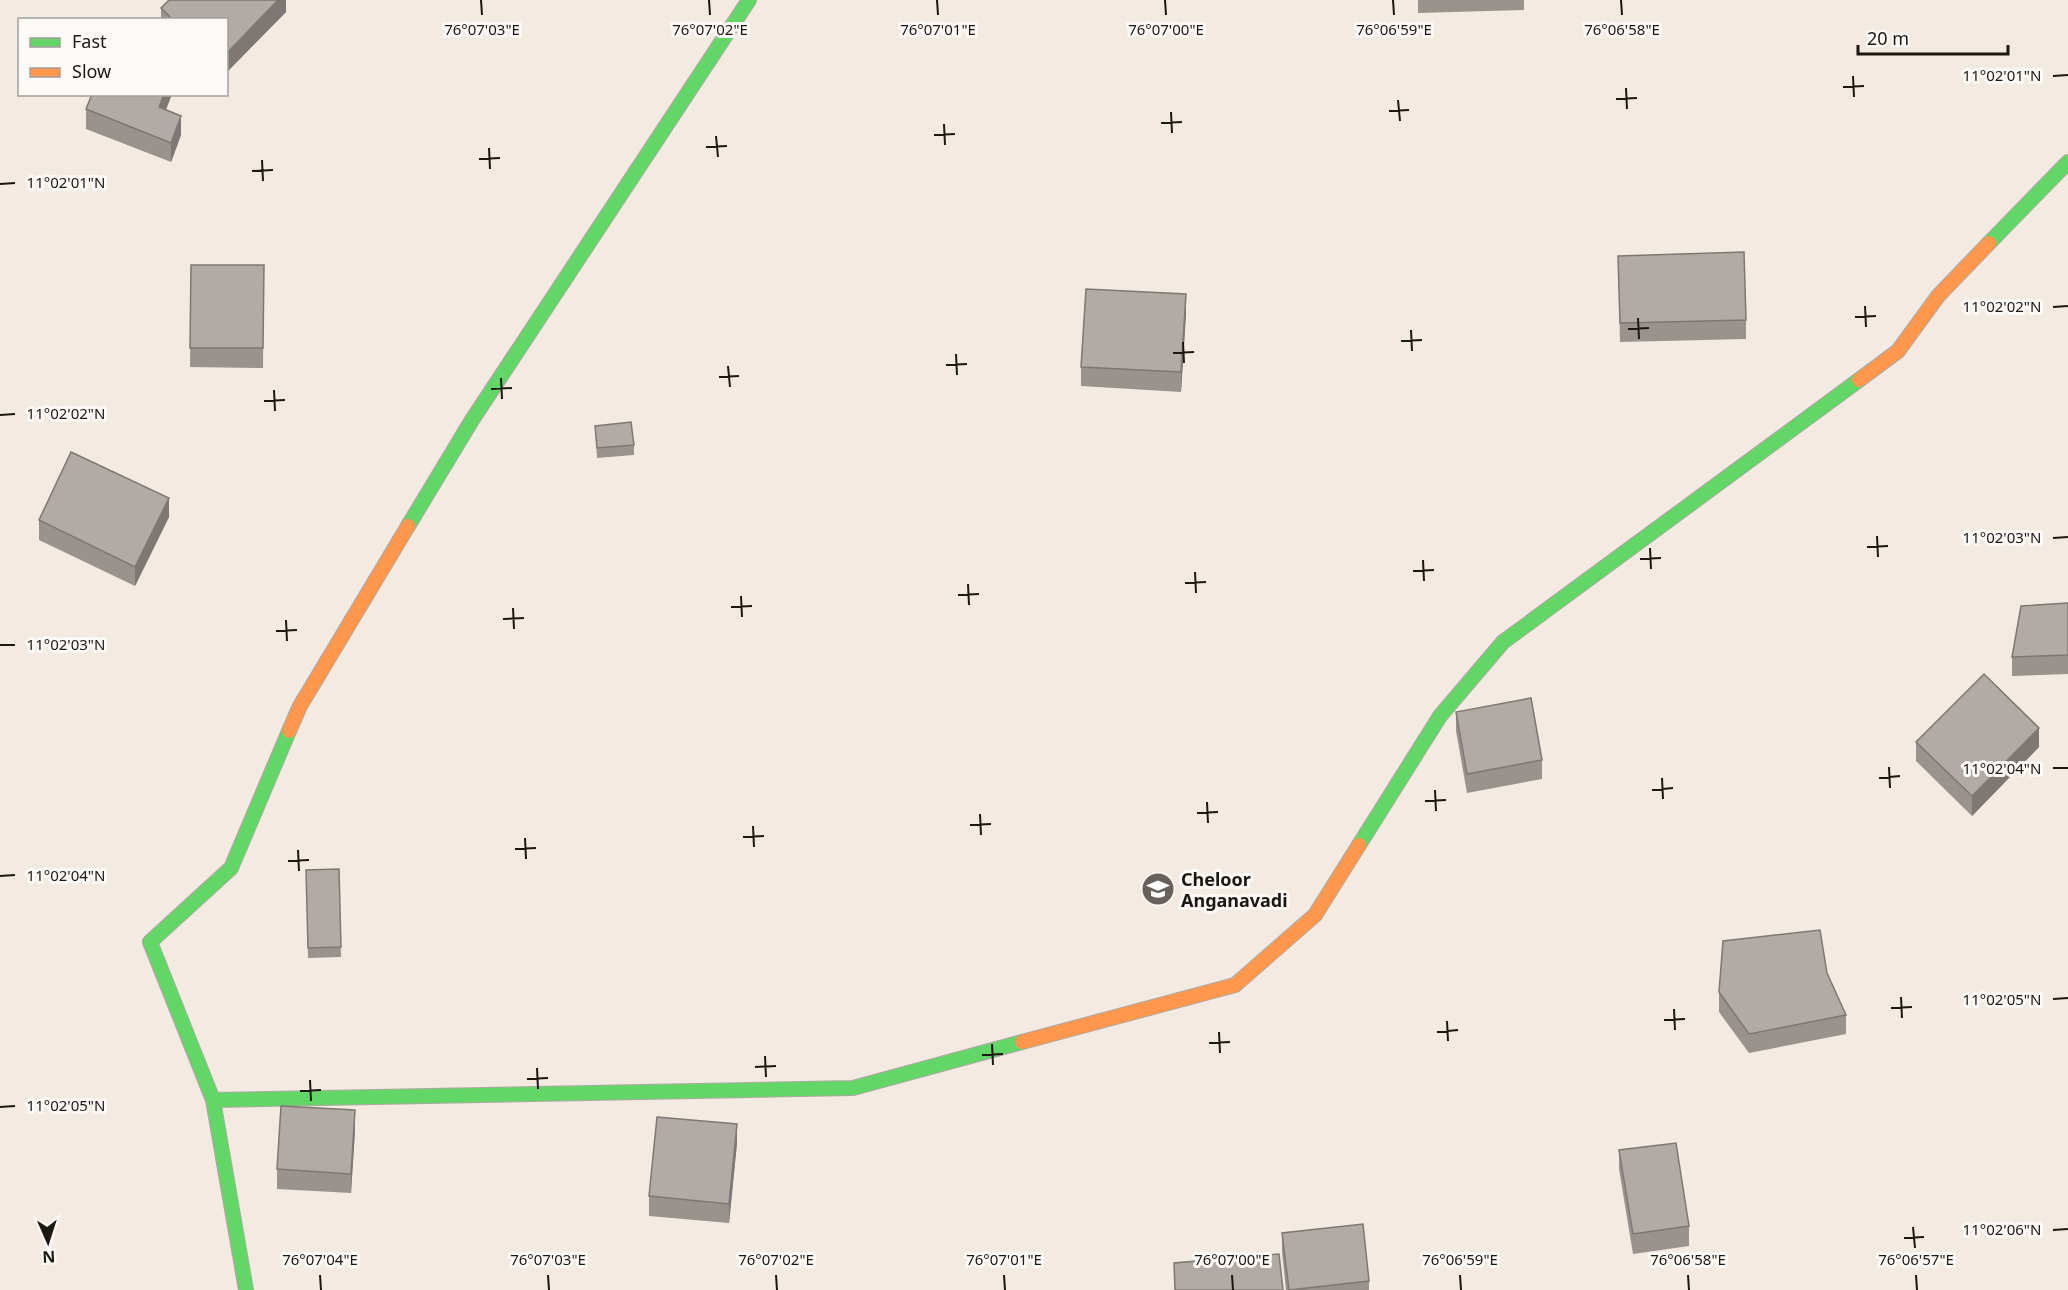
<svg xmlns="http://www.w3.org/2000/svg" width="2068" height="1290" viewBox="0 0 2068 1290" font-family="'Noto Sans',sans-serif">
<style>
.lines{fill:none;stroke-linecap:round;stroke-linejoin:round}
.fast-casing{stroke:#afa9a2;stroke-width:16}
.slow-casing{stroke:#afa9a2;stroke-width:16}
.fast{stroke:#63d668;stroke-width:14}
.slow{stroke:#ff974d;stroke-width:14}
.wall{fill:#99938e}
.shaded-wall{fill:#7d7874}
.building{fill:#b2aba5;stroke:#7d7874;stroke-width:1.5}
.ticks{fill:none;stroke:#1d1712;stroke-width:2}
.labels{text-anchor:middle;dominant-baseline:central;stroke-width:6;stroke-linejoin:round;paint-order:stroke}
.poi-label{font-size:18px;font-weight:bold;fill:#1d1712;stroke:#fcf9f6;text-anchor:start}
.ticks-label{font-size:15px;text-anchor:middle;fill:#1d1712;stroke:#fcf9f6;stroke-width:6;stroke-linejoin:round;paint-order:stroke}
</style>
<rect width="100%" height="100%" fill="#f3eae2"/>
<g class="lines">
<g class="fast-casing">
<g id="fast">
<path d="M1989,243L2068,162"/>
<path d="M408,526L472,420L749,0"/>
<path d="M1359,845L1440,716L1503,642L1859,380"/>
<path d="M213,1100L853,1088L1022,1042"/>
<path d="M246,1290L213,1100L150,942L231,868L289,731"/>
</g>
</g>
<g class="slow-casing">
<g id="slow">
<path d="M1859,380L1898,351L1938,296L1989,243"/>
<path d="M289,731L300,706L408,526"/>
<path d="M1022,1042L1235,985L1315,915L1359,845"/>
</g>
</g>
<use href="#fast" class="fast"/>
<use href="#slow" class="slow"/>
</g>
<g class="wall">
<path d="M286,0V12L226,73V20H161V8Z"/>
<path d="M1418,0H1524V10L1418,13Z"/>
<path d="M92,94H172L166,110L181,135L171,162L86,129V109Z"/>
<path d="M1618,256L1746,320V339L1620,342Z"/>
<path d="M191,265H264L263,368L190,367Z"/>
<path d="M1186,313L1181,392L1081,386V367Z"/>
<path d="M595,426L634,445V455L597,458Z"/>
<path d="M169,517L135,586L39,540V520Z"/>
<path d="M2068,603V674L2012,676V657Z"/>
<path d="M1456,712L1542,760V779L1467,793L1456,731Z"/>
<path d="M1916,742L2039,747L1972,816L1916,761Z"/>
<path d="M339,869L341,957L308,958L306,870Z"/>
<path d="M1719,992L1846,1015V1034L1749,1053L1719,1012Z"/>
<path d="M355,1130L351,1193L277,1189V1169Z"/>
<path d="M737,1143L729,1223L649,1216V1196Z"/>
<path d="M1619,1150L1689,1226V1246L1633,1254L1619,1169Z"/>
<path d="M1282,1233L1369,1281V1290H1286L1282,1252Z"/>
</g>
<g class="shaded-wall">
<path d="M278,0H286V12L226,73V54Z"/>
<path d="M164,94H172L159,126V107Z"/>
<path d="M181,116V135L171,162V143Z"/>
<path d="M1186,294V313L1181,392V372Z"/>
<path d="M169,498V517L135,586V567Z"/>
<path d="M2039,728V747L1972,816V796Z"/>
<path d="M355,1110V1130L351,1193V1174Z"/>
<path d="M737,1124V1143L729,1223V1204Z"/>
</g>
<g class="building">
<path d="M169,0H278L226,54V20H173L161,8Z"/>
<path d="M92,94H164L159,107L181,116L171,143L86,109Z"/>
<path d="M1744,252L1746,320L1620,323L1618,256Z"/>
<path d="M191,265H264L263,348H190Z"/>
<path d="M1086,289L1186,294L1181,372L1081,367Z"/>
<path d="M631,422L634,445L597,448L595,426Z"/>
<path d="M71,452L169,498L135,567L39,520Z"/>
<path d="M2068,603V655L2012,657L2021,606Z"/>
<path d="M1984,674L2039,728L1972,796L1916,742Z"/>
<path d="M1531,698L1542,760L1467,774L1456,712Z"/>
<path d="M339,869L341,947L308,948L306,870Z"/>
<path d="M1820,930L1827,973L1846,1015L1749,1034L1719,992L1723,941Z"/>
<path d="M281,1106L355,1110L351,1174L277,1169Z"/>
<path d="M657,1117L737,1124L729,1204L649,1196Z"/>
<path d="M1676,1143L1689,1226L1633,1234L1619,1150Z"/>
<path d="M1363,1224L1369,1281L1289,1290L1282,1233Z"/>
<path d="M1279,1254L1283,1290H1175L1174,1263Z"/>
</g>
<path class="ticks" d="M481,0L482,15M709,0L710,15M937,0L938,15M1165,0L1166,15M1393,0L1394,15M1621,0L1622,15M1853,76L1854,97M2053,76L2068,75M1843,87L1864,86M1626,88L1627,109M1616,99L1637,98M1398,100L1400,121M1389,111L1409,110M1171,112L1172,133M1161,123L1182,122M944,124L945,145M934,135L955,134M716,136L718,157M706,147L727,146M489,148L490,169M479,159L500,158M262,160L263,181M252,171L273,170M0,184L15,183M1865,306L1866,327M2053,307L2068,306M1855,317L1876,316M1638,318L1639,339M1628,329L1649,328M1411,330L1412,351M1401,341L1422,340M1183,342L1184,363M1173,353L1194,352M956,354L957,375M946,365L967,364M728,366L730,387M719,377L739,376M501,378L502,399M491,389L512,388M274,390L275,411M264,401L285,400M0,415L15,414M1877,536L1878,557M2053,538L2068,537M1867,547L1888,546M1650,548L1651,569M1640,559L1661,558M1423,560L1424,581M1413,571L1434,570M1195,572L1196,593M1185,583L1206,582M968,584L969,605M958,595L979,594M741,596L742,617M731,607L752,606M513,608L514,629M503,619L524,618M286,620L287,641M276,631L297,630M0,645H15M1889,767L1890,788M2053,768H2068M1662,778L1663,799M1879,778L1900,776M1435,790L1436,811M1652,790L1673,788M1425,801L1446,800M1207,802L1208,823M1197,813L1218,812M980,814L981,835M970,825L991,824M753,826L754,847M743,837L764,836M525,838L526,859M515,849L536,848M298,850L299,871M288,861L309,860M0,876L15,875M1901,997L1902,1018M2053,999L2068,998M1891,1008L1912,1007M1674,1009L1675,1030M1664,1020L1685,1019M1447,1021L1448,1041M1219,1032L1220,1053M1437,1032L1458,1030M1209,1043L1230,1042M992,1044L993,1065M982,1055L1003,1054M765,1056L766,1077M755,1067L776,1066M537,1068L538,1089M527,1079L548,1078M310,1080L311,1101M300,1091L321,1090M0,1107L15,1106M1913,1227L1915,1248M2053,1230L2068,1229M1904,1238L1924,1237M320,1275L321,1290M548,1275L549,1290M776,1275L777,1290M1004,1275L1005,1290M1232,1275L1233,1290M1460,1275L1461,1290M1688,1275L1689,1290M1916,1275L1917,1290"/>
<defs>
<g id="school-disc" transform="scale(1.725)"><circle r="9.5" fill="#68615b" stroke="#fcf9f6"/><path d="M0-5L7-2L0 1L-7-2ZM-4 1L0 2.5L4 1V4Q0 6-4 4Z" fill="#fff"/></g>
</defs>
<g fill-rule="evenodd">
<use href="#school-disc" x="1158" y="889"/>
</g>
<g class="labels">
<g class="poi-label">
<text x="1181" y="879">Cheloor<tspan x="1181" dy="21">Anganavadi</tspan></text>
</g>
</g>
<g class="ticks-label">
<text x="482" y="35">76°07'03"E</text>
<text x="710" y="35">76°07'02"E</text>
<text x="938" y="35">76°07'01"E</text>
<text x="1166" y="35">76°07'00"E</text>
<text x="1394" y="35">76°06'59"E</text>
<text x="1622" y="35">76°06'58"E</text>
<text x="2002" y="81">11°02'01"N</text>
<text x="66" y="188">11°02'01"N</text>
<text x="2002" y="312">11°02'02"N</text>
<text x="66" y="419">11°02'02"N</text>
<text x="2002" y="543">11°02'03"N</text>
<text x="66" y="650">11°02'03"N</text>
<text x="2002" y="774">11°02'04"N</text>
<text x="66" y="881">11°02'04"N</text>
<text x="2002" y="1005">11°02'05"N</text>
<text x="66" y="1111">11°02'05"N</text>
<text x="2002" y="1235">11°02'06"N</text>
<text x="320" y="1265">76°07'04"E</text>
<text x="548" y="1265">76°07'03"E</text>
<text x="776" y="1265">76°07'02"E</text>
<text x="1004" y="1265">76°07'01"E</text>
<text x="1232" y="1265">76°07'00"E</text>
<text x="1460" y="1265">76°06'59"E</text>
<text x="1688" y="1265">76°06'58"E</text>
<text x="1916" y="1265">76°06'57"E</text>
</g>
<rect x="18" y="18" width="210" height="78" fill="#fcf9f6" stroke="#a39f9b" stroke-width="1.5"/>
<rect x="30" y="38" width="30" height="9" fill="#63d668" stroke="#a39f9b" stroke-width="1.5"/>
<text x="72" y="48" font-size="18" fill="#1d1712">Fast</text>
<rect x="30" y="68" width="30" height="9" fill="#ff974d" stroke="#a39f9b" stroke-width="1.5"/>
<text x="72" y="78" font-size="18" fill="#1d1712">Slow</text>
<g transform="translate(48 1242) rotate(177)" stroke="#fcf9f6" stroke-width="4.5" paint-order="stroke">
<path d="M0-4.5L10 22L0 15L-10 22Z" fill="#1d1712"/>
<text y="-9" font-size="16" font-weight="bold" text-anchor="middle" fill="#1d1712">N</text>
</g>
<path d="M1858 45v9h150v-9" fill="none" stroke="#1d1712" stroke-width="3"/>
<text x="1867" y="45" font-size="18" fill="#1d1712" stroke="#fcf9f6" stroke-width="4.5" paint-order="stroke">20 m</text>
</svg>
